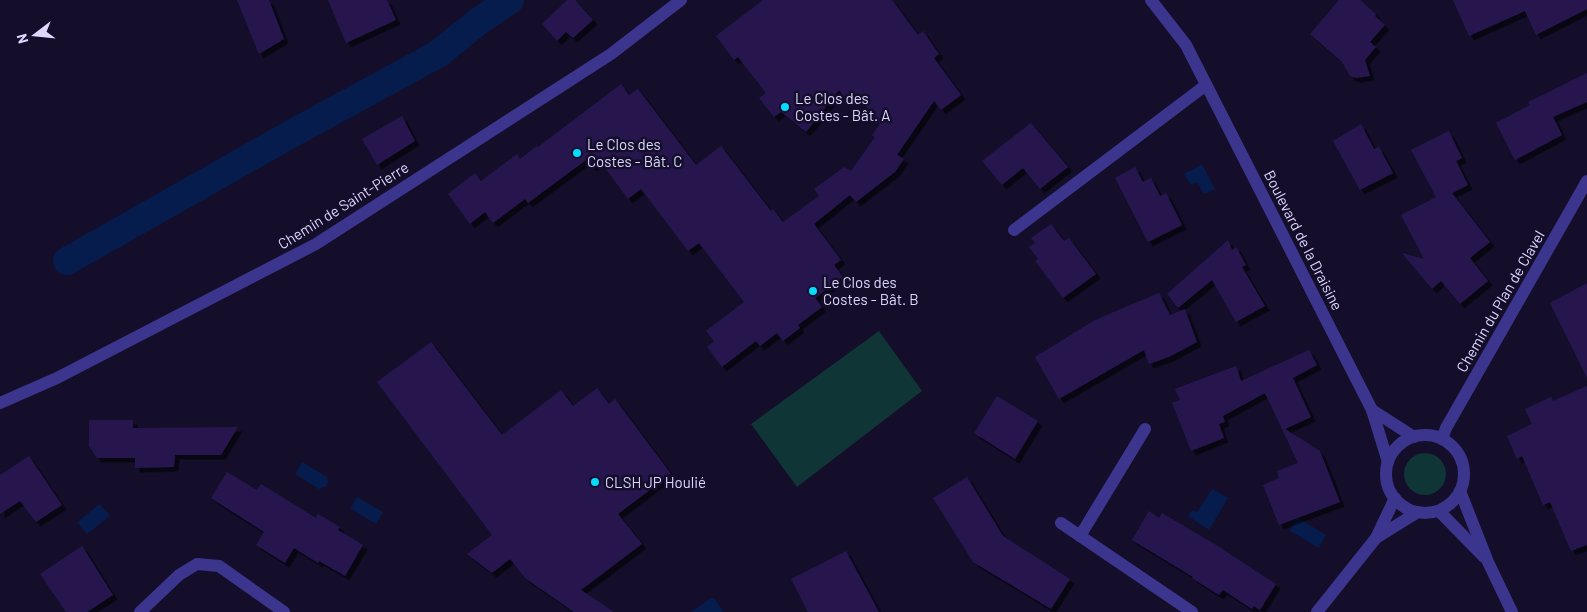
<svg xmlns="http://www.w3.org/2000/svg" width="1587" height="612" viewBox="0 0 1587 612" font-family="Barlow,sans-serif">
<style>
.green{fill:#103536}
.water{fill:#051c4d}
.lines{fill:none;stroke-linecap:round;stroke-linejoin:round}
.canal{stroke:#051c4d;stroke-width:28}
.building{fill:#25184e;filter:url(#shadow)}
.minor{stroke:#3c358e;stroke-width:12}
.poi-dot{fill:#04dcff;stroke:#140e2b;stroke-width:2}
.labels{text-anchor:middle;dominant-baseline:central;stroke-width:5;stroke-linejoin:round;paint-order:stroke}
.poi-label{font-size:15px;fill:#ded8ff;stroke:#140e2b;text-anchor:start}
.street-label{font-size:15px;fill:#ded8ff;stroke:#140e2b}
</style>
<defs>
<filter id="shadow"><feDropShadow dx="4.5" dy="4.5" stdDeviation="0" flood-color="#0009"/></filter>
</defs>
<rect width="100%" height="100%" fill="#140e2b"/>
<g class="green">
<path d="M879,331L922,391L797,487L751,424Z"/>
<circle cx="1425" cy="474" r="21"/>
</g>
<g class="water">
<path d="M1202,164L1215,189L1204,194L1197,182L1191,185L1184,174Z"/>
<path d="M302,462L327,477L328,482L326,486L319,489L295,474Z"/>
<path d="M1212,489L1228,498L1209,530L1188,516L1192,510L1197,512Z"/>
<path d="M357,497L383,512L376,524L350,508Z"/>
<path d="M100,504L110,516L87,534L77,522Z"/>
<path d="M1296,517L1326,535L1319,548L1290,531Z"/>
<path d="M711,598L715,599L723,612H691Z"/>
</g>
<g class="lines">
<path class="canal" d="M67,261L293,133L438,54L479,21L510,0"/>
</g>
<g class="building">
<path d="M237,0H269L284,39L259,54Z"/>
<path d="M328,0H387L396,20L346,43Z"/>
<path d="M567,0H575L593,20L573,38L566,32L557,41L542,24Z"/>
<path d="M763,0H892L918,35L923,31L939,54L934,58L961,95L941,110L934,101L897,155L904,159L895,172L856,202L850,195L814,224L841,260L834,265L843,277L815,298L822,307L798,325L800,328L783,341L777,333L760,346L756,341L722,367L707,347L714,341L706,331L744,302L699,243L688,251L641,189L628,199L600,161L592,167L586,160L528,203L525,199L493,223L485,212L470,224L448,194L475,173L481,181L517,154L520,159L537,146L538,147L621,84L629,95L638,89L696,165L721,146L771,211L773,209L783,222L819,196L814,189L844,167L851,171L875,137L872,135L880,124L857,95L848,102L839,90L806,132L781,112L774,117L759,98L766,93L738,57L734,60L716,36Z"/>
<path d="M1339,0H1360L1376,14L1375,16L1385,25L1370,42L1376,47L1365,60L1370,76L1356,78L1350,76L1342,62L1310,34Z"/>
<path d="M1453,0H1587V9L1536,35L1525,11L1469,36Z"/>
<path d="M1587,73V102L1553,117L1562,135L1515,160L1496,123L1530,105L1528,102Z"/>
<path d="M402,116L415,141L377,165L362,139Z"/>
<path d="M1031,123L1068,167L1040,189L1023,168L1002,185L982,161Z"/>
<path d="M1361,124L1374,149L1379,147L1393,173L1360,190L1333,141Z"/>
<path d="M1449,131L1462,158L1456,161L1468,185L1452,193L1490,242L1470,258L1488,281L1460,304L1441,281L1432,289L1402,253L1424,259L1401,215L1436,197L1411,150Z"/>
<path d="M1135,167L1143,182L1151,178L1160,196L1166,193L1182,225L1148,242L1115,178Z"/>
<path d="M1051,224L1064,241L1069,238L1096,274L1063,298L1035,261L1038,259L1029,247L1035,243L1031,238Z"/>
<path d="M1228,240L1232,250L1236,247L1246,265L1242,267L1265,306L1236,322L1212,280L1178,308L1167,294Z"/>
<path d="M1587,283V378L1550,303Z"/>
<path d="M1159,293L1170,315L1185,309L1197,342L1169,357L1149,364L1144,350L1059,399L1035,357L1095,320Z"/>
<path d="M431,342L502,435L561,390L573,406L597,388L609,404L615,399L671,474L618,514L642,544L581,590L614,612H574L525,578L510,559L492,573L467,554L492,535L377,382Z"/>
<path d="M1309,350L1317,365L1293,378L1311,417L1285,429L1320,451L1340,502L1279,525L1263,485L1279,478L1277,471L1298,463L1265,393L1223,416L1225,422L1219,424L1224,438L1191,451L1172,403L1180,400L1175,389L1236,366L1241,381Z"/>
<path d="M1587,386V545L1571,551L1550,502L1543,505L1522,456L1517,459L1507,436L1532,424L1525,409L1551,397L1553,401Z"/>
<path d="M997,396L1038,421L1015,459L974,433Z"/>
<path d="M89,420H133V428L238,427L221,455H175L174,467L135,468V458H97L89,446Z"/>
<path d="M29,456L62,505L36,522L20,501L0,514V475Z"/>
<path d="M227,472L257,490L261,484L316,518L318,514L340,527L338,530L363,545L345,576L319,561L318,563L294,548L285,563L256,545L264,532L211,498Z"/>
<path d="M967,477L1003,536L1070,579L1051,609L973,562L933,498Z"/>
<path d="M1149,511L1159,518L1162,513L1216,545L1276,584L1260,610L1254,606L1252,609L1223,590L1219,595L1192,578L1193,577L1132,540Z"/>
<path d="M82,546L113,595L87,612H66L40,574Z"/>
<path d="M846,551L879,612H808L791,579Z"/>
</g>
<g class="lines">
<g class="minor">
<path d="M1151,0L1186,45L1372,410L1388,462"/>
<path d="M1014,230L1206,85"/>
<path d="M0,403L57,378L316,244L611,54L681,0"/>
<path d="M1372,410L1414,437"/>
<circle cx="1425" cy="474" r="39"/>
<path d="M1442,439L1446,428L1587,181"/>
<path d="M1460,491L1488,562L1512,612"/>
<path d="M1439,511L1484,557"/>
<path d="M1061,523L1192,612"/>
<path d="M1080,536L1145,429"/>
<path d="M1376,538L1418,512"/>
<path d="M140,612L179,575L197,564L219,566L284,612"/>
<path d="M1317,612L1376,538L1395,498"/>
</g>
</g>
<g class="poi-dot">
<circle cx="785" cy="107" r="5"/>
<circle cx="577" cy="153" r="5"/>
<circle cx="813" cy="291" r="5"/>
<circle cx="595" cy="482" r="5"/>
</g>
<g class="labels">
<g class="poi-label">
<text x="795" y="98">Le Clos des<tspan x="795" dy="17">Costes - Bât. A</tspan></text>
<text x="587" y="144">Le Clos des<tspan x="587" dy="17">Costes - Bât. C</tspan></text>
<text x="823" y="282">Le Clos des<tspan x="823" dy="17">Costes - Bât. B</tspan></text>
<text x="605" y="482">CLSH JP Houlié</text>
</g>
<g class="street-label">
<text transform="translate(343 205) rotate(-32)">Chemin de Saint-Pierre</text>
<text transform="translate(1304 240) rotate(63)">Boulevard de la Draisine</text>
<text transform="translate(1500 301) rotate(-60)">Chemin du Plan de Clavel</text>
</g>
</g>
<g transform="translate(35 35) rotate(254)" stroke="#140e2b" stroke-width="4" paint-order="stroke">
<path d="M0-4L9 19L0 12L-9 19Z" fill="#ded8ff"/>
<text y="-8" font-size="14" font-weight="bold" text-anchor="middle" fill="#ded8ff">N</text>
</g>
</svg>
